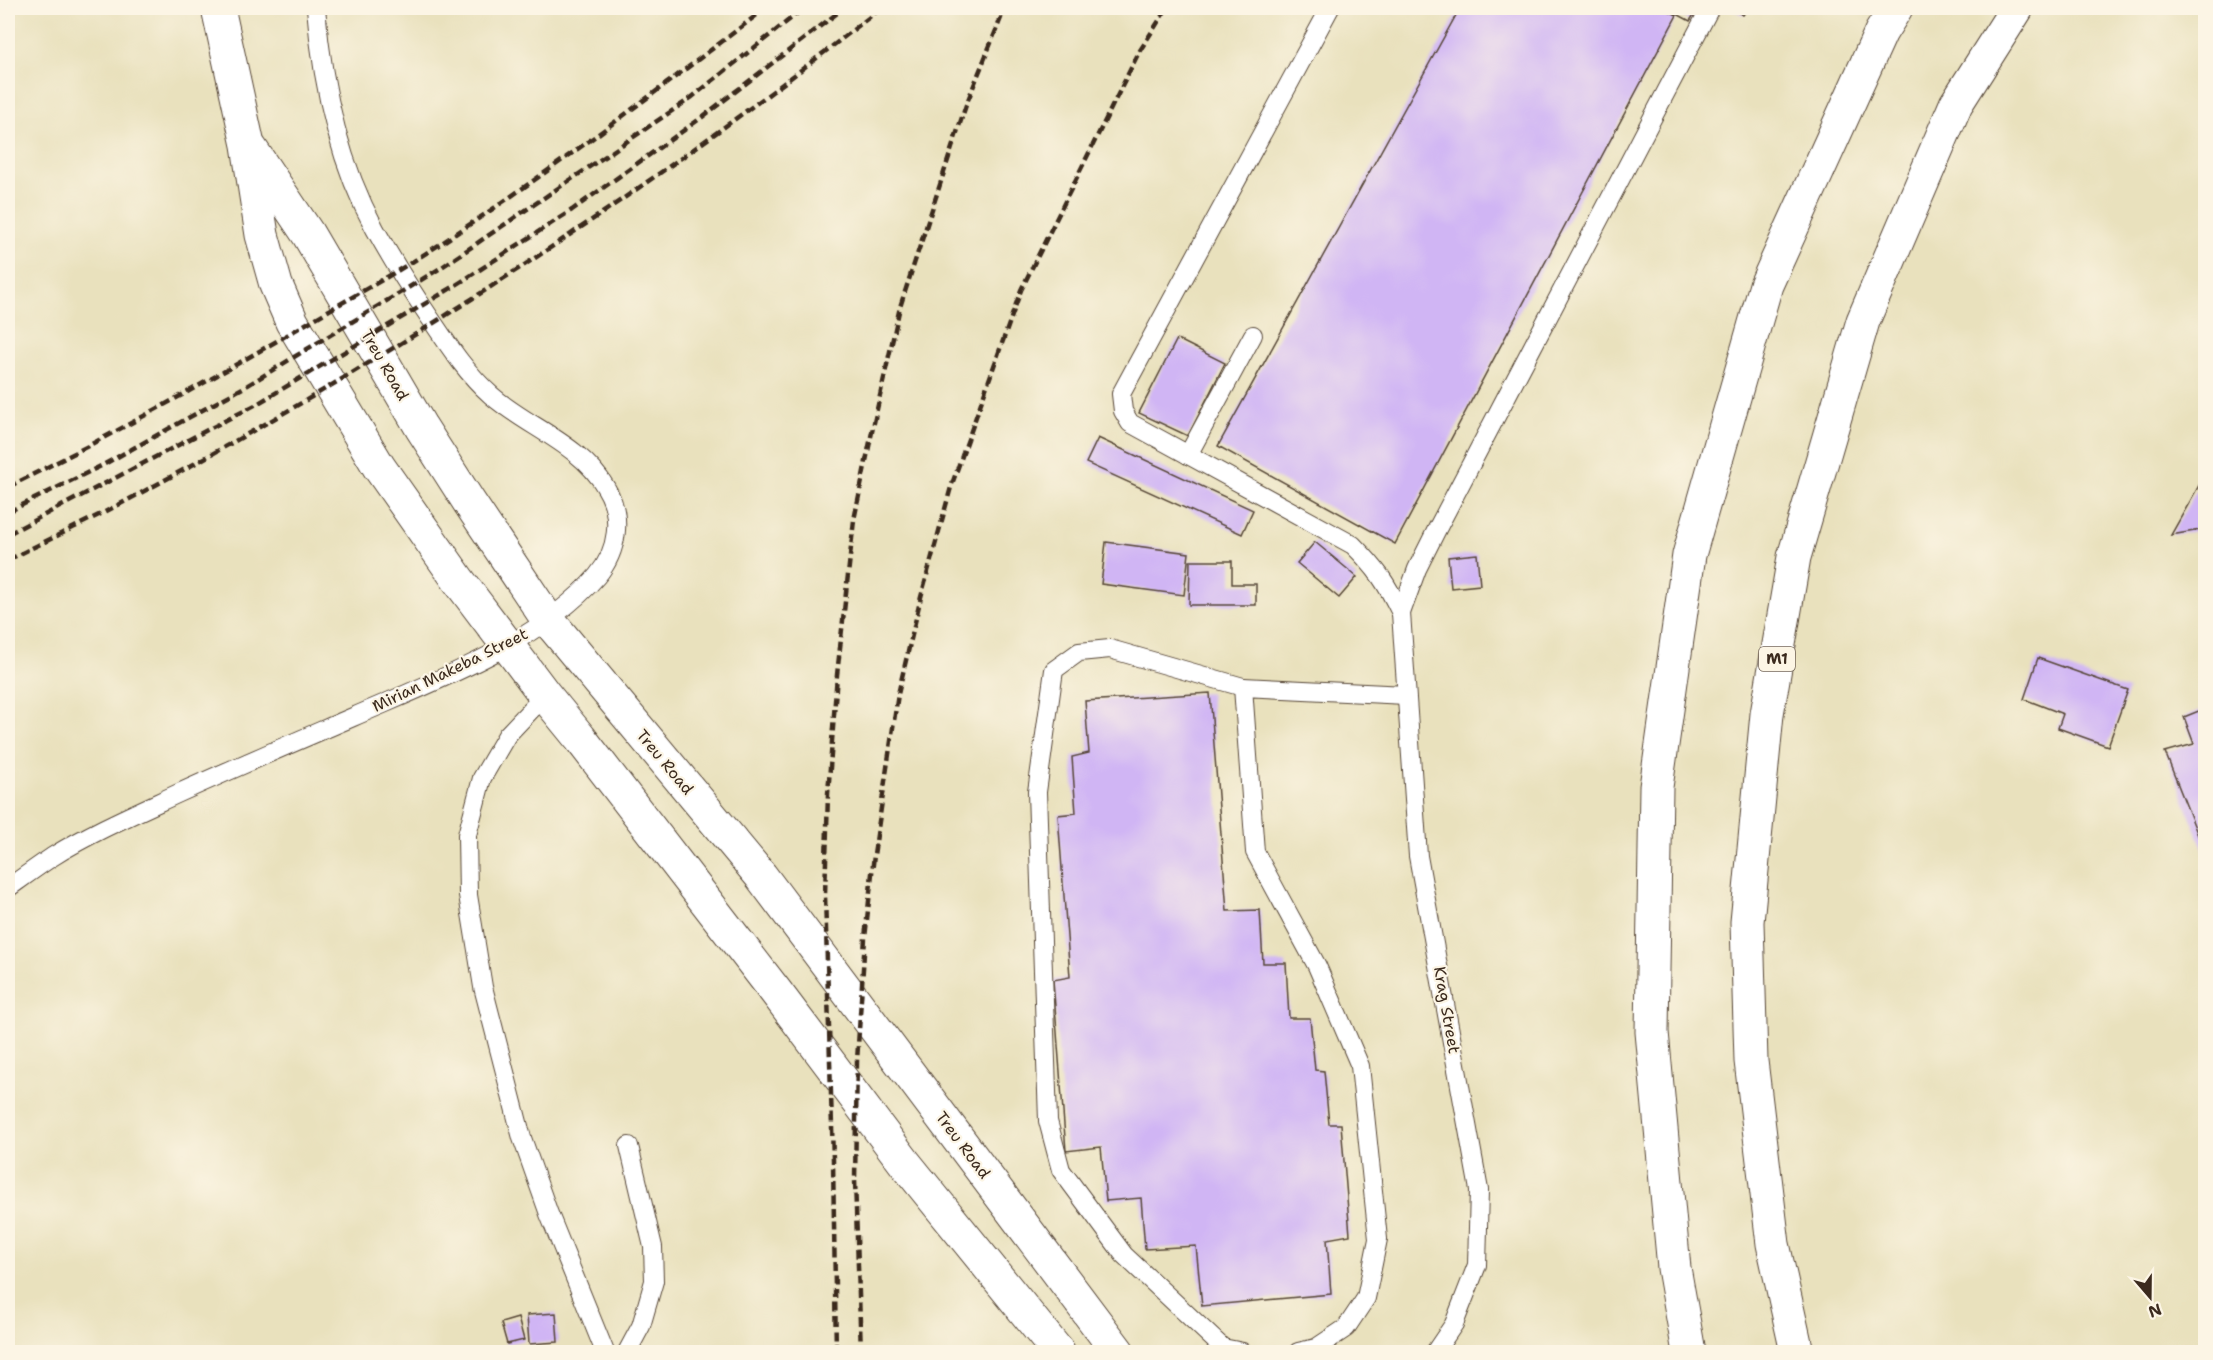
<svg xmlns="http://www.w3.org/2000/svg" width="2213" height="1360" viewBox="0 0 2213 1360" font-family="'Shantell Sans',sans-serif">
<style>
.building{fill:#d0b5f4}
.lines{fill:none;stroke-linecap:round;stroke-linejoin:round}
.lane-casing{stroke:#554536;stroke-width:20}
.secondary-casing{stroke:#554536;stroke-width:35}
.highway-casing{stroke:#554536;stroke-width:35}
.lane{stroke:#fff;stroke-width:18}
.secondary{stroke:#fff;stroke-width:33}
.highway{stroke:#fff;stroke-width:33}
.rail{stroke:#3b2a1e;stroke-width:4.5;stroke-dasharray:9 4.5;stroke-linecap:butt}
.labels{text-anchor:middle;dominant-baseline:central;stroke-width:4.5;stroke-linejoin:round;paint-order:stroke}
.shield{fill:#fcf5e5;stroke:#75675a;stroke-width:1.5}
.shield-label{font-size:15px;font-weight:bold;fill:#3b2a1e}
.street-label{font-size:16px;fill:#3b2a1e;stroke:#fcf5e5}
</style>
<rect width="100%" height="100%" fill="#fcf5e5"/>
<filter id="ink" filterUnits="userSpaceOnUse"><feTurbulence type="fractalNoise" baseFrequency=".0167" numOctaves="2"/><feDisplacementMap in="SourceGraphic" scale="12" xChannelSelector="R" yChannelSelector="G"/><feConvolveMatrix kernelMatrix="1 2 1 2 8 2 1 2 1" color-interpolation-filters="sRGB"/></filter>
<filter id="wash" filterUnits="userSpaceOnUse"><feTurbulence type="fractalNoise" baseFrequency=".008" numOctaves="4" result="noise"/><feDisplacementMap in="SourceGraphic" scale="24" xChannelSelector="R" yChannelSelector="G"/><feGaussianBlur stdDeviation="1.35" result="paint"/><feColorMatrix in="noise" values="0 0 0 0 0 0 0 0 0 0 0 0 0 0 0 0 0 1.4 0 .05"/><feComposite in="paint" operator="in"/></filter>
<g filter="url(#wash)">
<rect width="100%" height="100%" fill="#e9e1bd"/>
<g id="blocks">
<g class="building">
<path d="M1460,8H1663L1677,15L1395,544L1218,446Z"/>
<path d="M1666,8H1698L1690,21Z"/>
<path d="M1730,8H1748L1743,15Z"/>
<path d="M1177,339L1225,363L1188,436L1139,413Z"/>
<path d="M1098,438L1253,510L1242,534L1086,463Z"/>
<path d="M2206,473V529L2171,535Z"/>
<path d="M1106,542L1189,553L1184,595L1101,584Z"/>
<path d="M1315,542L1357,577L1339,598L1297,563Z"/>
<path d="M1477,554L1480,585L1451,588L1448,557Z"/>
<path d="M1190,561H1232V584H1256V605H1189Z"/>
<path d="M2038,658L2128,690L2108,746L2058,728L2063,714L2024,699Z"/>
<path d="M1210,693L1227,911L1260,910L1263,963H1286L1289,1018H1310L1315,1070L1324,1071L1329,1124H1341L1350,1235L1327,1239L1331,1294L1202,1306L1196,1246L1145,1249L1141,1198L1106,1201L1101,1147L1066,1151L1053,980L1070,977L1058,815L1076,813L1072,757L1089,753L1085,701Z"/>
<path d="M2206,708V853H2205L2165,752L2194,744L2184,717Z"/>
<path d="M556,1313L558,1342L529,1344L527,1315Z"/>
<path d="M518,1318L524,1340L507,1344L501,1323Z"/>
</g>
</g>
</g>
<g filter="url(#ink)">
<use href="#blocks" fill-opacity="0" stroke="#554536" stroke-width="1.5"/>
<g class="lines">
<g class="lane-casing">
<g id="lane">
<path d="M1330,8L1121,394L1123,411L1130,423L1353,545C1377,569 1386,582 1401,613L1418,856L1479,1190L1477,1265L1454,1324L1435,1352"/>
<path d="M1188,455L1253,335"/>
<path d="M1401,613L1417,569L1436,531L1710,8"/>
<path d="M545,695L507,735L482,778L467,835L468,895L483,987L522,1138L549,1214L605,1352"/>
<path d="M8,888C22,878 37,867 52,857C92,832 136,813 179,793C236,767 295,742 353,717C433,682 539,643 597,576C618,551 623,516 606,488C581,444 527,427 491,395C465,372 447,343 428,315C409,287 391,258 375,229C338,161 322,83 316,8"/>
<path d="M627,1352L641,1326L654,1281L653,1247L629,1146"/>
<path d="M1243,1352L1223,1348L1124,1255L1061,1170L1048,1121L1037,792L1054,670L1079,652L1110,649L1243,687"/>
<path d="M1298,1352L1316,1348L1346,1328L1366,1298L1378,1239L1360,1066L1317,966L1255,852L1243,687L1406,695"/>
</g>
</g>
<g class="secondary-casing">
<g id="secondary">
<path d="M218,8L248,145L262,235L276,285L292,322L379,467L459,581L545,695L580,738L776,992L904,1162L1058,1352"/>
<path d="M251,149L308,234L421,427L469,502L548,620L761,876L1118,1352"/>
</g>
</g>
<g class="highway-casing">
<g id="highway">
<path d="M1689,1352L1674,1268L1652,1032L1656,787L1689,555L1766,285L1881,32L1896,8"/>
<path d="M1797,1352L1773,1244L1751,1061L1747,922L1767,714L1794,557L1863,321L1956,104L2017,8"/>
</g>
</g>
<use href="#lane" class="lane"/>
<use href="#secondary" class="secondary"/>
<use href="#highway" class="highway"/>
<g class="rail">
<path d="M8,487C116,433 222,374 326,312C361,292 397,272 431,250C547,175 657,91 766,8"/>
<path d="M8,512L101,466L248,385L439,269L691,98L804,8"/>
<path d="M8,534L257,404L453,287L572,210L701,118L844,8"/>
<path d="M8,560C46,541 86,522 124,502C390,360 645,195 881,8"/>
<path d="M836,1352L833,1160L825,895L828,794L837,675L854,520L873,427L900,307L966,105L1005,8"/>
<path d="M861,1352L855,1180L857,1061L865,938L874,855L898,694L921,597L951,487L1021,290L1139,52L1167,8"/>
</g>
</g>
</g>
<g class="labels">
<rect class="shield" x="1759" y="647" width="36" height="24" rx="4.5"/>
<g class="shield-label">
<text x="1777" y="659">M1</text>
</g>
<g class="street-label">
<text transform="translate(385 365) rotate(60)">Treu Road</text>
<text transform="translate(450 670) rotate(-26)">Mirian Makeba Street</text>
<text transform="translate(665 762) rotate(50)">Treu Road</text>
<text transform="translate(1447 1010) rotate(80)">Krag Street</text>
<text transform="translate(963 1145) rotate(53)">Treu Road</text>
</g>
</g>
<rect width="2213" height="1360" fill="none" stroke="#fcf5e5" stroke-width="30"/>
<g transform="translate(2150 1297) rotate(160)" stroke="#fcf5e5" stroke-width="4.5" paint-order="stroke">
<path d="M0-4.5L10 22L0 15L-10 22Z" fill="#3b2a1e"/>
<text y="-9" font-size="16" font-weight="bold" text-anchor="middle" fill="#3b2a1e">N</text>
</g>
</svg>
